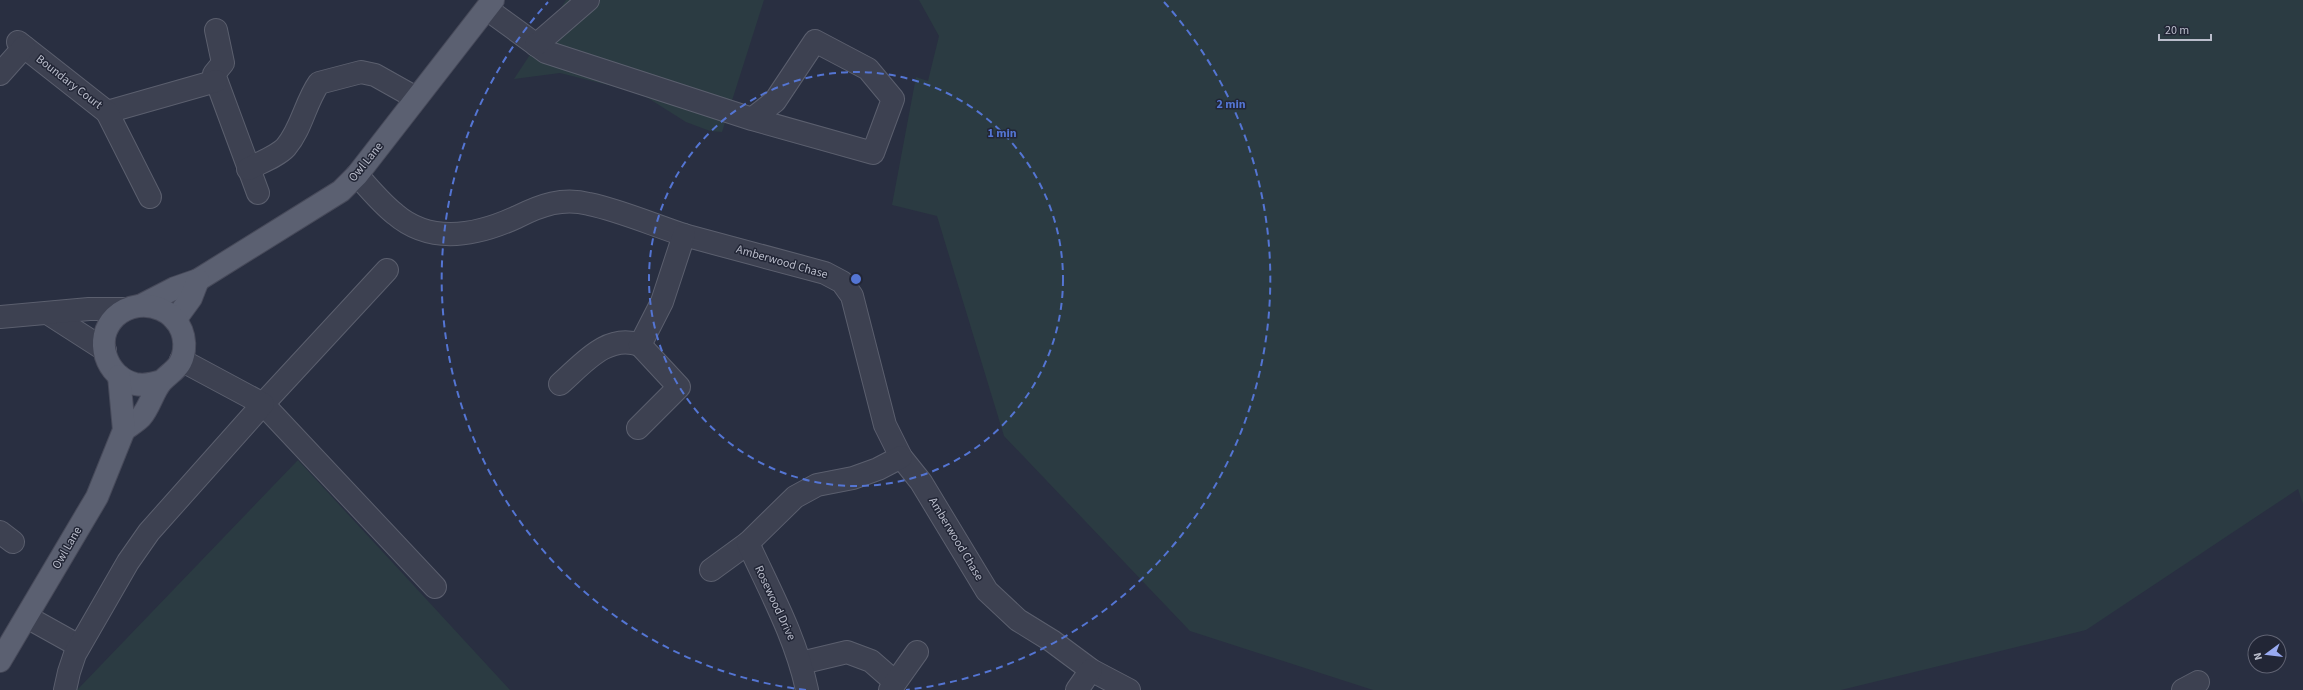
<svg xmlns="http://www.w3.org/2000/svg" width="2303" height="690" viewBox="0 0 2303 690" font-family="'Source Sans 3',sans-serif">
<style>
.green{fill:#2b3b42}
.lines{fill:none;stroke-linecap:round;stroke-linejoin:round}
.minor-casing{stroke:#5b5f6e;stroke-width:24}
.major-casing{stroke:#474a5a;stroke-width:24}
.minor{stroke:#3d4151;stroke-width:22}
.major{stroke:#5b6071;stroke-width:22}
.ring{fill:none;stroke:#5475d3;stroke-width:2;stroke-dasharray:7 5}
.labels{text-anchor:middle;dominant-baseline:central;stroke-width:3;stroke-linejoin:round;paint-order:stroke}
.street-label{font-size:12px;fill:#babdcb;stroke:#222636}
.centre{fill:#5475d3;stroke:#222636;stroke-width:2}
.ring-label{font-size:12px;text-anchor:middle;font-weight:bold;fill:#5475d3;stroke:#222636;stroke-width:3;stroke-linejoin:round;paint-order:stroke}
</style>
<rect width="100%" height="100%" fill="#292f41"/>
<g class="green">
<path d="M566,0H764L722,132L710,131L686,122L640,93L560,73L514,79Z"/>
<path d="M919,0H2303V504L2298,489L2086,630L1841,690H1373L1190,631L1004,436L937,216L892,205L916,77L928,81L939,36Z"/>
<path d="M298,460L510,690H76L79,688Z"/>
</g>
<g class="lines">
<g class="minor-casing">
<g id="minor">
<path d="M487,9L546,52L752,119L873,153L893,99L868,69L815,41L775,101L752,119"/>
<path d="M216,30L223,63L214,74L258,193"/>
<path d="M18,42L107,112L216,81"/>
<path d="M536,45L588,0"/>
<path d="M0,74L24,47"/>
<path d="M107,112L150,197"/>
<path d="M248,169C259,163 278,156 286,147C302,128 305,103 319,83L361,72L375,75L416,98"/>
<path d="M357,175C369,188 381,203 395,214C431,245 478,235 517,217C541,205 563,197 589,204C622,211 653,225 684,235C731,248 778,260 825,273L842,282L852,296L885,425L901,457L921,482L987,591L1018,620L1052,641L1091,670L1129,690"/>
<path d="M387,270L263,404L435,587"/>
<path d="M49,314L105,350"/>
<path d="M0,317L89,309H126"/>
<path d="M560,384C583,364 607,333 640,345"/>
<path d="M638,428L679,387L640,345L662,302L684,235"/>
<path d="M0,532L13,542"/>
<path d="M711,570L748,543"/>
<path d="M27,617L79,646"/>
<path d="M801,663L847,652L871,661L895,682"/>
<path d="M65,690L69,672L75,654L128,562L149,532L263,404L181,360"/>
<path d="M807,690C796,638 770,591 748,543L795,497L817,485L853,478L878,469L901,457"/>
<path d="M890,690L917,652"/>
<path d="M1077,690L1091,670"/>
<path d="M2183,690L2198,682"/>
</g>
</g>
<g class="major-casing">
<g id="major">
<path d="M142,305L175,288L198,280L341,191L357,175L493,0"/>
<path d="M175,320L191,298L198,280"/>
<path d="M124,430C129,426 136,422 141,417C150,407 153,391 162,381C173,370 182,367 184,350C188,311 142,292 115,317C93,339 106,377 135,384C145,386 153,384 162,381"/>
<path d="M0,661L97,497L124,430L119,376"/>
</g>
</g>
<use href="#minor" class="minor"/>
<use href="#major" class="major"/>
</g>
<g class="ring">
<circle cx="856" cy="279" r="207"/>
<path d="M806 690A414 414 0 0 1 548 2M1164 2A414 414 0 0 1 906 690"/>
</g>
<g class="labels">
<g class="street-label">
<text transform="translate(69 82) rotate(38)">Boundary Court</text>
<text transform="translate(366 162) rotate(-51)">Owl Lane</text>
<text transform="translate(782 262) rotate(16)">Amberwood Chase</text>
<text transform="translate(956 539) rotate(59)">Amberwood Chase</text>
<text transform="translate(67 548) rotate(-60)">Owl Lane</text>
<text transform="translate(775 603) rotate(65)">Rosewood Drive</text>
</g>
</g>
<circle cx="856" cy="279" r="6" class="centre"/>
<g class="ring-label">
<text x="1231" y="108">2 min</text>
<text x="1002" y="137">1 min</text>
</g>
<g transform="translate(2267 654) rotate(255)"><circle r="19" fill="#222636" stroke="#5f6272"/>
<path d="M0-3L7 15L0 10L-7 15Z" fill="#99aaf1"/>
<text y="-6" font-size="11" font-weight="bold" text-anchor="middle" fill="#babdcb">N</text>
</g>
<path d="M2159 34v6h52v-6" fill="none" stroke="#babdcb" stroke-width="2"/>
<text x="2165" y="34" font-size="12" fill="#babdcb" stroke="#222636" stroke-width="3" paint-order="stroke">20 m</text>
</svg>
